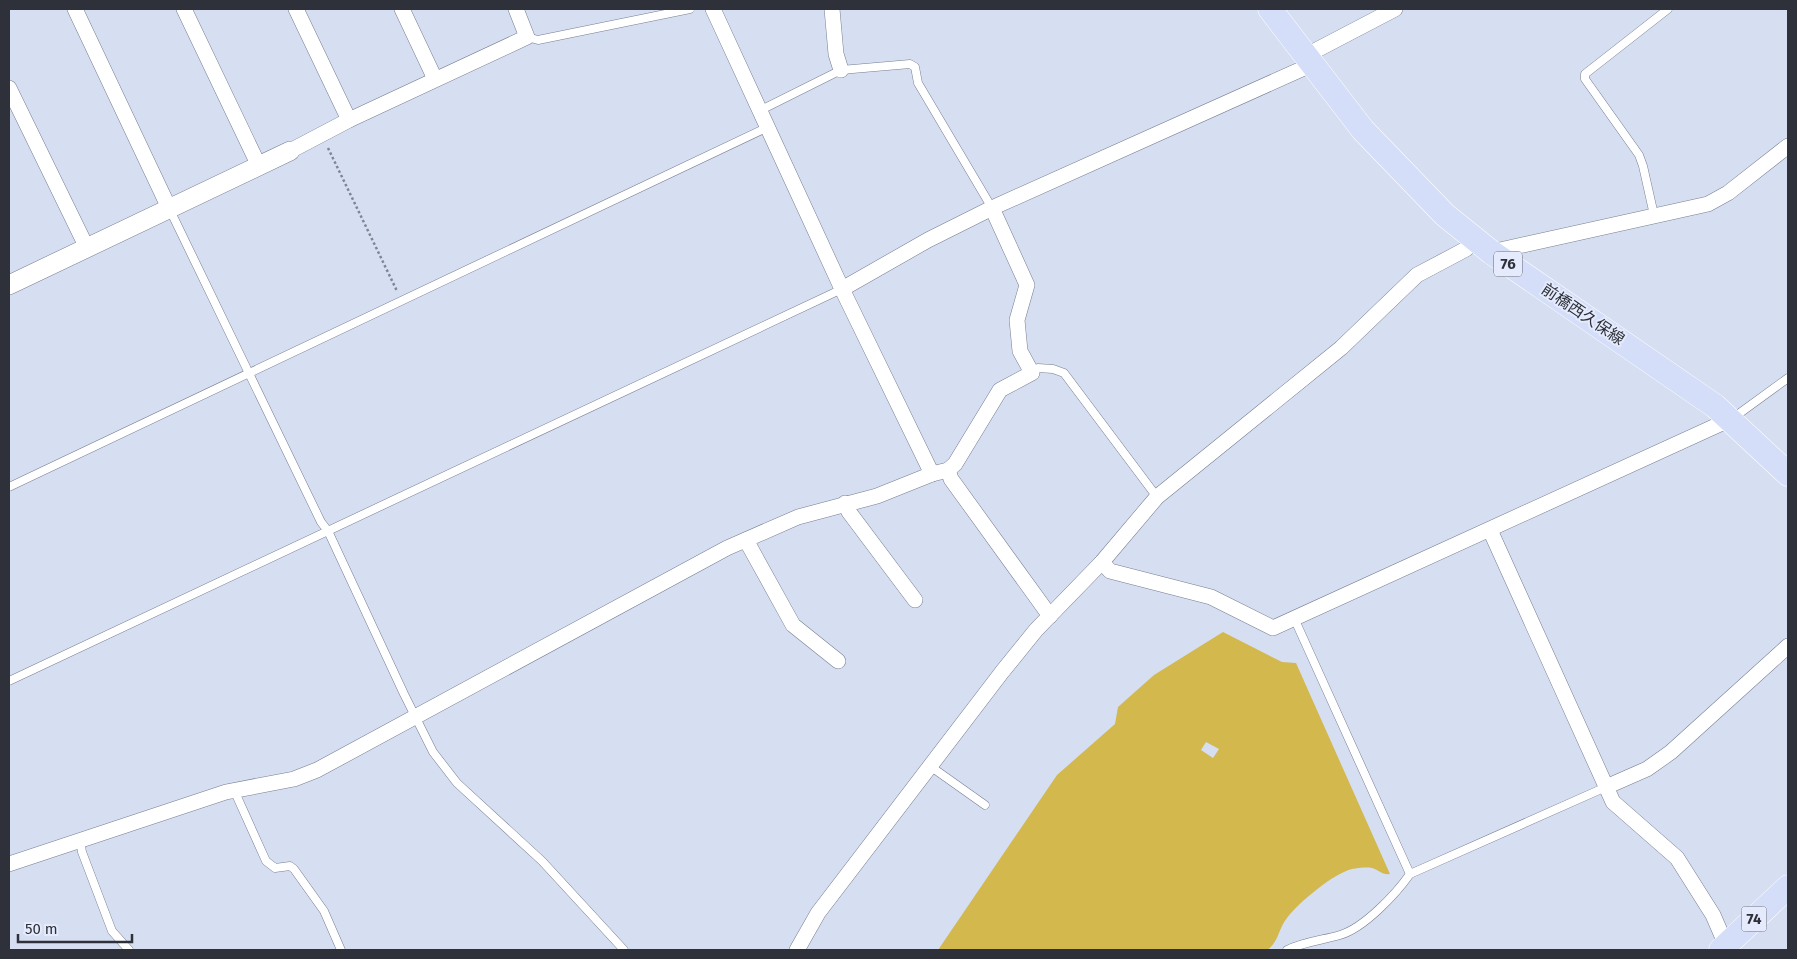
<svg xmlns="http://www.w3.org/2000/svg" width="1797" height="959" viewBox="0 0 1797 959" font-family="'Fira Sans','Noto Sans JP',sans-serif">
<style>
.water{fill:#d2b84d;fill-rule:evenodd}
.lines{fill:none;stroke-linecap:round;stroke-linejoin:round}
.service-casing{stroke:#777e91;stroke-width:9}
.minor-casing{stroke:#777e91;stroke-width:16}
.tertiary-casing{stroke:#777e91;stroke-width:20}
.primary-casing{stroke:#fff;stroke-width:25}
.path{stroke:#808593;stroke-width:2.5;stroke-dasharray:2.5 2.5;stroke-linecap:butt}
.service{stroke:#fff;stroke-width:8}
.minor{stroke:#fff;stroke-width:15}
.tertiary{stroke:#fff;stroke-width:19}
.primary{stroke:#d4def8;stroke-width:24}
.labels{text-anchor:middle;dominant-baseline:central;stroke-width:4;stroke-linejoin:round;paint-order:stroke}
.shield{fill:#e5ebfc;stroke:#656974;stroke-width:1}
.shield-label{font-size:15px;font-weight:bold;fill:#2e3139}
.street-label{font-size:16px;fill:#2e3139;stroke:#e5ebfc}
</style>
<rect width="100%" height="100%" fill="#d6def2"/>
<path class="water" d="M1223,632L1282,662L1296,663L1390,874C1382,875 1379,870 1372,868C1367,867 1357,868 1352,869C1334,873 1298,903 1287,918C1278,929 1279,942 1267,950H938L1057,775L1115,724L1118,707L1154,675ZM1206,742L1219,749L1213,758L1201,750Z"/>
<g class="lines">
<g class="service-casing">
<g id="service">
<path d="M527,37L538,40L690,9"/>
<path d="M761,110L841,70L910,64L915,67L918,83L992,208"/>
<path d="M169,208L321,522L328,531L404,694L433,752L457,783L542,861L624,950"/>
<path d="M1654,215L1643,166L1639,155L1585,79V74L1668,9"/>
<path d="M1032,373L1038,368L1053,369L1064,373L1157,497"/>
<path d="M1733,418L1788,378"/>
<path d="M9,487L768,127"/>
<path d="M1294,618L1410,874"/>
<path d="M9,681L842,289"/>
<path d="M930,766L985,805"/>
<path d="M234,790L266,861L275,868L290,866L294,869L324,911L341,950"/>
<path d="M80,840L82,852L112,931L129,950"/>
<path d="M1287,950C1303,942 1323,940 1340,935C1364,928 1396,894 1410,874L1606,787"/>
</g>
</g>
<g class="minor-casing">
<g id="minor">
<path d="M75,9L169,208"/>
<path d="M184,9L259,166"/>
<path d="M296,9L349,120"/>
<path d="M402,9L435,79"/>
<path d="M713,9L842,289L932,474"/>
<path d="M832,9L836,54L841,70"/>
<path d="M1307,55L1395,9"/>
<path d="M9,88L87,248"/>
<path d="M290,151L349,120L527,37L516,9"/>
<path d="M1491,252L1708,204L1728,193L1788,146"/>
<path d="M842,289L928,240L992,208L1313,64"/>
<path d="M948,470L951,479L1050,616"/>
<path d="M845,503L849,512L915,600"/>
<path d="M1490,530L1613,802L1677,858L1713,915L1726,945"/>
<path d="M746,540L793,625L838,661"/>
<path d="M1102,562L1110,571L1211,597L1273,628L1731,419"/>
<path d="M1606,787L1647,769L1671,752L1788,646"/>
<path d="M9,864L226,792L294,779L317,770L727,548L798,517L877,496L932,474L948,470L955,464L1000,390L1032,373L1020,351L1017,320L1027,285L992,208"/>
<path d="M797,950L818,913L1002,672L1036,630L1102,562L1157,497L1341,348L1417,275L1466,249L1474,239"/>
</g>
</g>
<g class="tertiary-casing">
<path id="tertiary" d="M9,285L290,151"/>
</g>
<g class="primary-casing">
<g id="primary">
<path d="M1270,9L1363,130L1445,215L1491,252L1715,406L1788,474"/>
<path d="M1721,950L1788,887"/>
</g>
</g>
<path class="path" d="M328,148L397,291"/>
<use href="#service" class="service"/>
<use href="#minor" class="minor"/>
<use href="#tertiary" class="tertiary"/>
<use href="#primary" class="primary"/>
</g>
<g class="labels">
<g class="shield">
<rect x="1494" y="251.5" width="28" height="25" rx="4"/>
<rect x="1741.5" y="906.5" width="25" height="25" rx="4"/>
</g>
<g class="shield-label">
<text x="1508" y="264">76</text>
<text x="1754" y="919">74</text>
</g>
<g class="street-label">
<text transform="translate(1583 314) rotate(34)">前橋西久保線</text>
</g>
</g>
<rect width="1797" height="959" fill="none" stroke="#2e3139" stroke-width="20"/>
<path d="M18 934v8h114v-8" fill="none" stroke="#2e3139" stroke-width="2.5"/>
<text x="25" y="934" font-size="15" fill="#2e3139" stroke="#e5ebfc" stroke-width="4" paint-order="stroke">50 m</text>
</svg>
